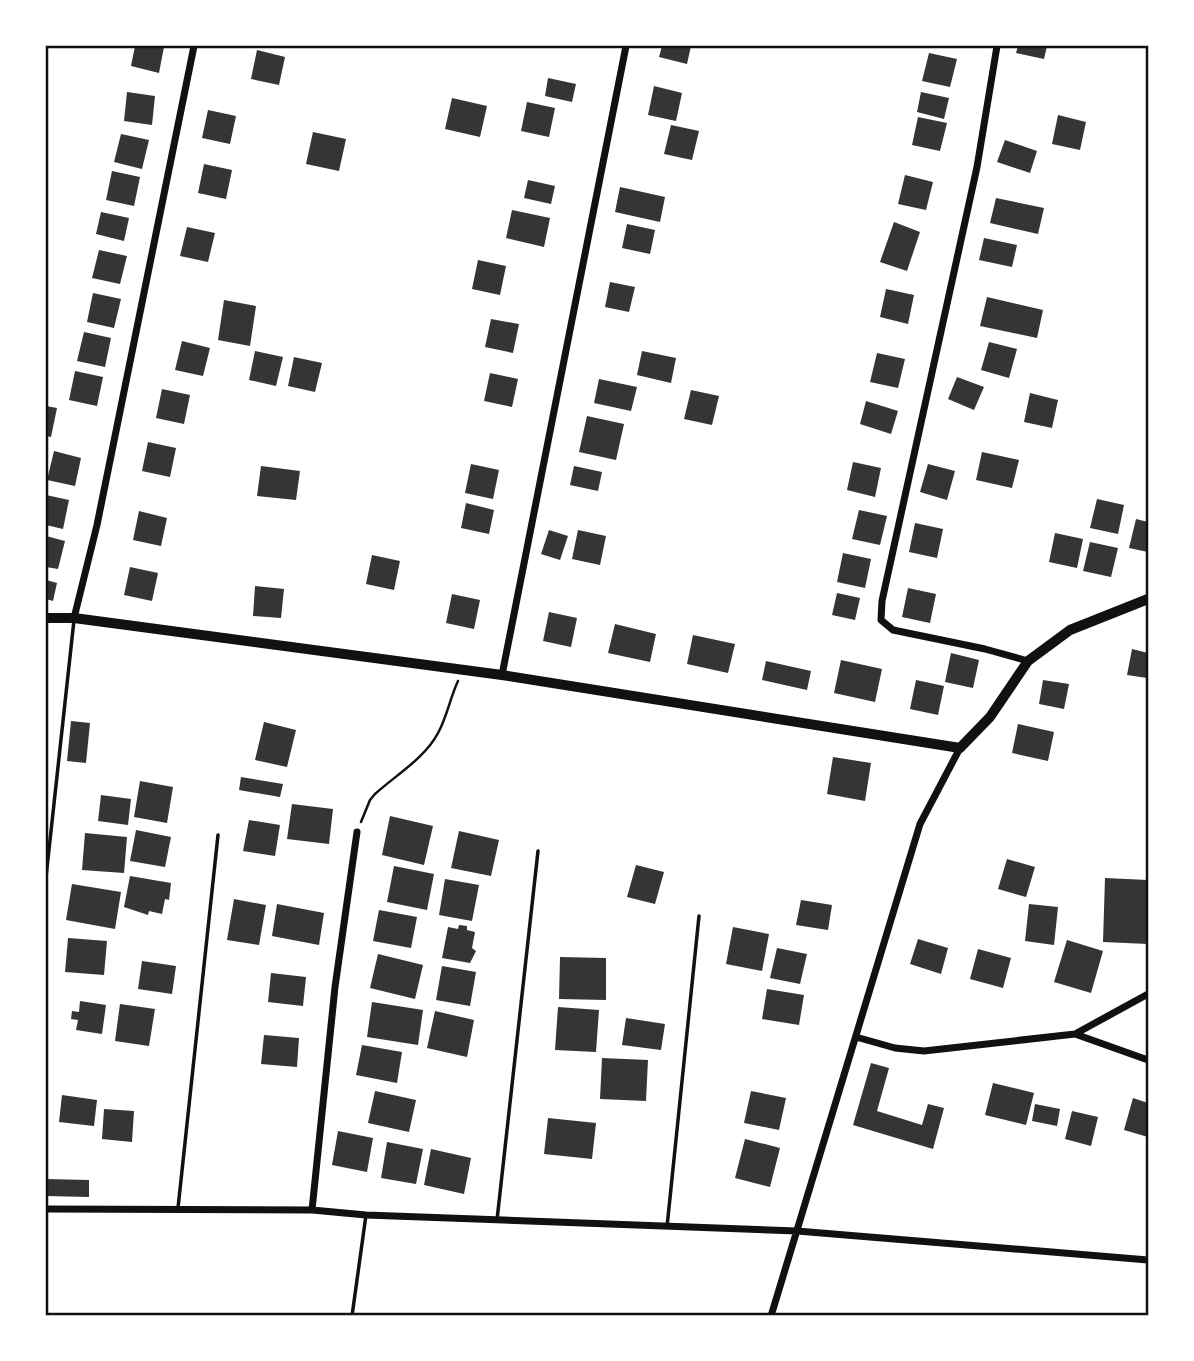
<svg xmlns="http://www.w3.org/2000/svg" width="1194" height="1361" font-family="Raleway,sans-serif">
  <style>
    .building { fill: #353535 }
    .lines { fill: none; stroke-linecap: round; stroke-linejoin: round }
    .path { stroke: #111; stroke-width: 2.5 }
    .service { stroke: #111; stroke-width: 3.5 }
    .minor { stroke: #111; stroke-width: 7 }
    .tertiary { stroke: #111; stroke-width: 10 }
    .neatline { fill: none; stroke: #111; stroke-width: 2.5 }
  </style>
  <rect width="100%" height="100%" fill="#fff"/>
  <path class="building" d="M135,46L164,47L159,73L131,66Z
    M662,46H691L687,64L659,57Z
    M1018,46H1047L1044,59L1016,53Z
    M257,50L285,57L279,85L251,79Z
    M929,53L957,59L950,87L922,81Z
    M548,78L576,84L572,102L545,96Z
    M654,86L682,93L676,121L648,115Z
    M127,92L155,96L152,125L124,121Z
    M921,92L949,98L944,119L917,112Z
    M452,98L487,106L480,137L445,129Z
    M527,102L555,108L549,137L521,131Z
    M208,110L236,116L230,144L202,138Z
    M1058,115L1086,122L1080,150L1052,144Z
    M918,117L947,123L940,151L912,145Z
    M671,125L699,131L692,160L664,154Z
    M313,132L346,139L339,171L306,164Z
    M121,134L149,140L142,169L114,162Z
    M1005,140L1037,151L1030,173L997,162Z
    M204,164L232,170L226,199L198,193Z
    M112,171L140,177L134,206L106,200Z
    M905,175L933,182L926,210L898,204Z
    M528,180L555,186L551,204L524,198Z
    M620,187L665,197L660,222L615,212Z
    M996,198L1044,208L1038,234L990,223Z
    M512,210L550,218L544,247L506,238Z
    M101,212L129,218L124,241L96,234Z
    M894,222L920,232L907,271L880,262Z
    M627,224L655,230L650,254L622,248Z
    M187,227L215,233L208,262L180,256Z
    M984,238L1017,245L1012,267L979,260Z
    M99,250L127,256L120,284L92,278Z
    M478,260L506,266L500,295L472,289Z
    M610,282L635,287L629,312L605,307Z
    M886,289L914,295L908,324L880,317Z
    M93,293L121,299L114,328L87,322Z
    M987,297L1043,310L1037,338L980,326Z
    M224,300L256,306L250,346L218,340Z
    M491,319L519,324L513,353L485,347Z
    M84,332L111,338L105,367L77,361Z
    M182,341L210,348L203,376L175,370Z
    M989,342L1017,349L1009,378L981,370Z
    M255,351L283,357L276,386L249,380Z
    M642,351L676,358L671,383L637,375Z
    M877,353L905,359L898,388L870,382Z
    M294,357L322,363L315,392L288,386Z
    M75,371L103,377L97,406L69,400Z
    M490,373L518,379L512,407L484,401Z
    M957,377L984,387L974,410L948,399Z
    M599,379L637,387L631,411L594,403Z
    M162,389L190,395L184,424L156,418Z
    M691,390L719,396L712,425L684,419Z
    M1030,393L1058,400L1052,428L1024,422Z
    M866,401L898,411L891,434L860,424Z
    M46,406L57,408L51,437L46,436Z
    M587,416L624,424L616,460L579,452Z
    M148,442L176,448L170,477L142,471Z
    M54,451L81,458L75,486L47,480Z
    M982,452L1019,460L1012,488L976,480Z
    M853,462L881,468L875,497L847,490Z
    M471,464L499,470L493,499L465,493Z
    M928,464L955,471L947,500L920,492Z
    M261,466L300,471L296,500L257,496Z
    M574,466L602,472L598,491L570,485Z
    M46,495L69,500L63,529L46,525Z
    M1097,499L1124,505L1118,534L1090,528Z
    M466,503L494,510L489,534L461,528Z
    M859,510L887,516L880,545L852,539Z
    M139,511L167,518L161,546L133,540Z
    M1136,519L1148,522V552L1129,548Z
    M915,523L943,529L937,558L909,552Z
    M549,530L568,536L560,560L541,554Z
    M578,530L606,536L600,565L572,559Z
    M1055,533L1083,539L1077,568L1049,562Z
    M46,536L65,541L58,569L46,567Z
    M1090,542L1118,548L1111,577L1083,571Z
    M843,553L871,559L865,588L837,582Z
    M372,555L400,561L394,590L366,584Z
    M130,567L158,573L152,601L124,595Z
    M46,580L57,583L53,601L46,599Z
    M255,586L284,589L281,618L253,616Z
    M908,588L936,594L930,623L902,617Z
    M837,593L860,598L855,620L832,615Z
    M452,594L480,600L474,629L446,623Z
    M549,612L577,618L571,647L543,641Z
    M615,624L656,634L650,662L608,653Z
    M693,635L735,644L728,673L687,664Z
    M1132,649L1148,653L1147,678L1127,675Z
    M951,653L979,660L973,688L945,682Z
    M841,660L882,669L875,702L834,693Z
    M766,661L811,671L807,690L762,680Z
    M916,680L944,686L938,715L910,709Z
    M1043,680L1069,684L1064,709L1039,704Z
    M71,721L90,723L86,763L67,761Z
    M264,722L296,730L287,767L255,760Z
    M1018,724L1054,732L1048,761L1012,753Z
    M833,757L871,763L865,801L827,794Z
    M241,777L283,784L280,797L239,790Z
    M140,781L173,787L167,823L134,817Z
    M101,795L131,799L128,825L98,821Z
    M292,804L333,809L329,844L287,839Z
    M390,816L433,826L424,865L382,855Z
    M249,820L280,825L275,856L243,851Z
    M136,830L171,837L165,867L130,861Z
    M459,831L499,840L491,876L451,868Z
    M85,833L127,837L124,873L82,870Z
    M1007,859L1035,867L1026,897L998,889Z
    M636,865L664,872L655,904L627,897Z
    M394,866L434,874L427,910L387,902Z
    M130,876L171,883L169,900L165,899L162,914L149,911L148,915L124,907Z
    M1105,878L1148,880V944L1103,942Z
    M445,879L479,885L472,921L439,915Z
    M72,884L121,892L115,929L66,920Z
    M234,899L266,905L259,945L227,940Z
    M801,900L832,905L828,930L796,925Z
    M277,904L324,913L319,945L272,936Z
    M1029,904L1058,907L1054,945L1025,941Z
    M379,910L417,917L411,948L373,941Z
    M459,925L467,926V930L475,932L472,948L476,951L470,963L442,958L448,927L458,929Z
    M733,927L769,934L762,971L726,964Z
    M68,938L107,941L104,975L65,972Z
    M918,939L948,948L941,974L910,964Z
    M1067,940L1103,951L1091,993L1054,982Z
    M777,948L807,954L800,984L770,978Z
    M978,949L1011,958L1003,988L970,979Z
    M378,954L423,965L415,999L370,988Z
    M560,957L606,958V1000L559,999Z
    M142,961L176,966L172,994L138,989Z
    M442,966L476,972L470,1006L436,1000Z
    M271,973L306,977L303,1006L268,1002Z
    M767,989L804,995L799,1025L762,1019Z
    M80,1001L106,1005L102,1034L76,1030L78,1020L71,1019L72,1011L79,1012Z
    M372,1002L423,1010L418,1045L367,1037Z
    M120,1004L155,1009L149,1046L115,1041Z
    M558,1007L599,1010L596,1052L555,1050Z
    M435,1011L474,1020L467,1057L427,1048Z
    M626,1018L665,1024L661,1050L622,1045Z
    M264,1035L299,1038L297,1067L261,1064Z
    M362,1045L402,1052L397,1083L356,1075Z
    M602,1058L648,1060L646,1101L600,1099Z
    M871,1063L889,1068L877,1111L922,1125L928,1104L944,1108L933,1149L853,1125Z
    M993,1083L1034,1093L1026,1125L985,1115Z
    M375,1091L416,1100L409,1132L368,1123Z
    M751,1091L786,1098L779,1130L744,1123Z
    M62,1095L97,1100L94,1126L59,1122Z
    M1133,1098L1148,1103V1137L1124,1130Z
    M1035,1104L1060,1109L1057,1126L1032,1121Z
    M104,1109L134,1111L132,1142L102,1139Z
    M1072,1111L1098,1117L1091,1146L1065,1139Z
    M548,1118L596,1123L592,1159L544,1154Z
    M338,1131L373,1138L367,1172L332,1165Z
    M745,1139L780,1148L770,1187L735,1178Z
    M387,1142L423,1149L416,1184L381,1178Z
    M431,1149L471,1158L464,1194L424,1185Z
    M46,1179L89,1180V1197L46,1196Z"/>
  <g class="lines">
    <path class="path" d="M361,822L370,800L375,794C396,775 425,758 438,733C447,717 450,698 458,681"/>
    <path class="service" d="M46,877L74,620
      M178,1208L218,835
      M497,1220L538,851
      M667,1227L699,916
      M352,1316L366,1215"/>
    <path class="minor" d="M997,46L977,167L882,601L881,620L893,630L985,649L1028,661
      M74,618L97,525L194,46
      M502,675L626,46
      M1075,1034L1148,994
      M856,1037L895,1048L924,1051L1075,1034L1148,1060
      M46,1209L312,1210L366,1215L797,1231L1148,1260
      M312,1210L335,987L357,832
      M771,1316L920,824L960,748"/>
    <path class="tertiary" d="M46,618H74L502,675L960,748L990,717L1028,661L1070,630L1148,599"/>
  </g>
  <rect width="1194" height="1361" fill="none" stroke="#ffffff" stroke-width="94"/>
  <rect x="47" y="47" width="1100" height="1267" class="neatline"/>
</svg>
